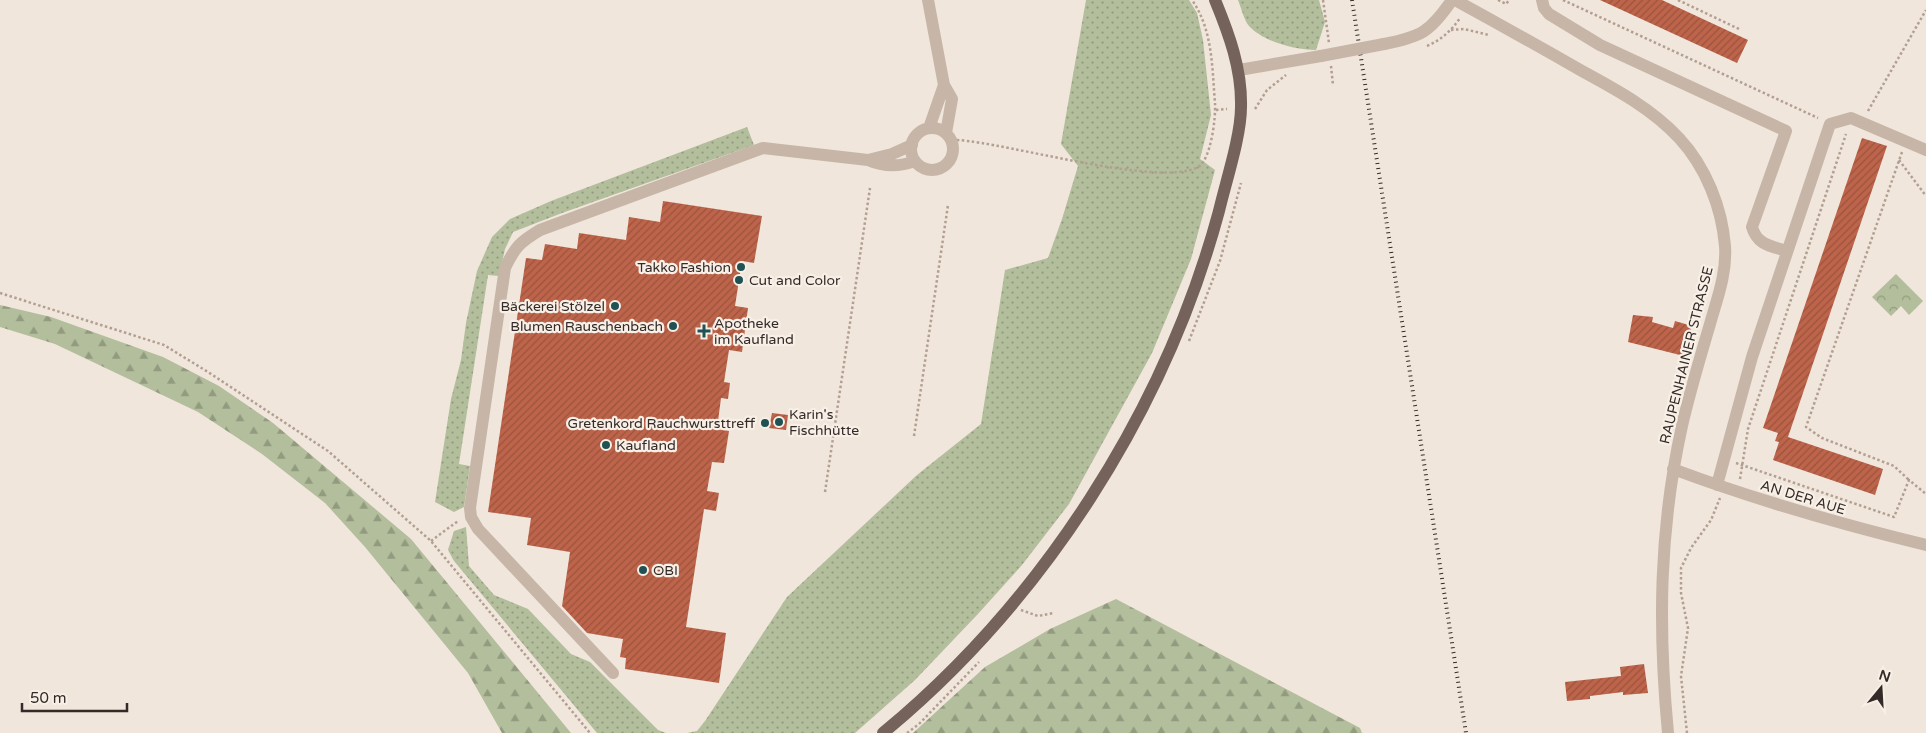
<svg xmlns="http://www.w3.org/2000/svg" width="1926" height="733" font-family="'Varela Round',sans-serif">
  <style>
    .grass { fill: url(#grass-dots) }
    .forest { fill: url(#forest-firs) }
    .park { fill: url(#park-crowns) }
    .building { fill: url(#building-hatch) }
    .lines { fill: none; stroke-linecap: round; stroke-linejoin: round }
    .path { stroke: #b39f92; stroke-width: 2.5; stroke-dasharray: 2.5 2.5; stroke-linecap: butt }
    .minor { stroke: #c7b5a8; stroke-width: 12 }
    .major { stroke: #75625a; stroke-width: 12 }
    .rail { stroke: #342b28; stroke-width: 4; stroke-dasharray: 1 4; stroke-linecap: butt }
    .minor-bridge { stroke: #c7b5a8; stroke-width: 12 }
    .poi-dot { fill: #205153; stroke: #f8f0e7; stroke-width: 2 }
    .labels { text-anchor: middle; stroke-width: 4.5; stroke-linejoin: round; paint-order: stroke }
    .poi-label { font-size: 14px; fill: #342b28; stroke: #f8f0e7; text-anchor: start }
    .street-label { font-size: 14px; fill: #342b28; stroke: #f8f0e7 }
  </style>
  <defs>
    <pattern id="grass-dots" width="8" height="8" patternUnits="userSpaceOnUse" patternTransform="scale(1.25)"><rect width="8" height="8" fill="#b3be9c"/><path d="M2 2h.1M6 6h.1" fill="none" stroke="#929b7f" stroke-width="1.8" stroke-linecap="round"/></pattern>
    <pattern id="forest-firs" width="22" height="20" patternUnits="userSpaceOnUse" patternTransform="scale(1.25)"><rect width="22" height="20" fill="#b3be9c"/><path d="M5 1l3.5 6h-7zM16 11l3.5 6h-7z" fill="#929b7f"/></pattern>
    <pattern id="park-crowns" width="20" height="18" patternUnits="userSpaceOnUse" patternTransform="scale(1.25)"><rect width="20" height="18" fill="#b3be9c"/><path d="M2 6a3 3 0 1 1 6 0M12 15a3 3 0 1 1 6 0" fill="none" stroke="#929b7f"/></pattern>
    <pattern id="building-hatch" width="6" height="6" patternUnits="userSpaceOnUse" patternTransform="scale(1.25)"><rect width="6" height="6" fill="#be644b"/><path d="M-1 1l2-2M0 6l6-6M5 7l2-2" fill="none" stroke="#9b533e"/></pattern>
  </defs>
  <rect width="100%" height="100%" fill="#f0e6db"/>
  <path class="grass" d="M1086,0H1189L1197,13L1203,40L1211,115L1200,159L1215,170L1191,259L1152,353L1069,504L1022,565L977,615L915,680L855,733H687L697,731L705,721L787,597L917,475L981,424L1005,270L1048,258L1062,219L1078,166L1061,144Z
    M1238,0H1319L1325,22L1316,50C1295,50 1264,42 1249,26C1244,20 1241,7 1238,0Z
    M747,127L754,145L562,213L513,232L505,249L499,276L488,275L459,464L470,466L464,507L454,512L435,502L451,399L461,360L466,323L477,271L492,237L510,219L551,201Z
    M466,527L469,566L494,595L528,609L571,654L590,662L658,730L666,733H597L454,561L448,550L454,531Z"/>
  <path class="forest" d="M0,305L51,317L163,357L219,386L273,423L411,539L571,733H502L468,673L365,547L325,503L262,454L198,412L55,344L0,327Z
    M1116,599L1360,728L1362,733H913L985,667L1050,629Z"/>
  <path class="park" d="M1896,274L1923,301L1909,315L1901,306L1891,316L1872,297Z"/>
  <path class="building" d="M1600,0H1662L1748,40L1737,63Z
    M1862,138L1887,146L1788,437L1883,469L1875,495L1773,460L1779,442L1775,441L1778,433L1763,428Z
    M663,201L762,216L754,263L742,261L735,306L748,308L742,352L729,350L724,382L730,383L728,399L721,398L717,429L729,431L724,463L712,462L707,491L719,493L716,511L704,509L686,627L726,633L719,683L625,669L626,658L620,657L623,639L587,633L562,606L570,552L527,545L531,518L488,512L526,258L542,260L545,244L577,249L579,233L626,240L629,217L660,222Z
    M1633,315L1653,317L1652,322L1673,328L1675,321L1692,326L1684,356L1628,342Z
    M772,413L788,415L786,430L769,428Z
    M1644,664L1648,693L1623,695V692L1590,696V699L1567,701L1565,682L1621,676L1620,667Z"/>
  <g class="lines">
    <path class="path" d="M1323,0L1329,43
      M1498,0L1506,4L1509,0
      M1563,0L1818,118
      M1678,0L1739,29
      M1451,30L1464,29L1489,35
      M1427,46C1441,40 1451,31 1460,18
      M1331,66L1333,85
      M1255,109L1267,90L1286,75
      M1216,110L1227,109
      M1868,111L1926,10
      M957,140C1009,143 1159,188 1198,167C1211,160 1216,117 1215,103C1212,68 1213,30 1192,0
      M1902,152L1806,427L1822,438L1894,466L1909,480
      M1899,160L1926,196
      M0,293L164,345L208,372L328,451L431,541L590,733
      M1189,341L1220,261L1241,183
      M914,436L948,205
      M1736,463L1894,517L1909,480L1926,494
      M1740,479L1748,429L1846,134
      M825,492L870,188
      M431,541L458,521
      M1021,610L1038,616L1054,613
      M907,733L919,724L979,662
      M1687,733L1681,676L1688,628L1681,593V568L1691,548L1711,520L1720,498"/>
    <path class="minor" d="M928,0L944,85L952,99L946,133
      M1455,0C1497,23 1540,47 1582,71C1617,90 1652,109 1679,138C1706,167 1722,208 1725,246C1727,273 1717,299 1710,324C1700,358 1690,391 1682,426C1659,530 1658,627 1668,733
      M1542,0L1544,8L1549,14L1600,45L1786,131L1752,227C1757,245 1771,246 1787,251
      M1384,44C1421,37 1430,32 1452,0
      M1239,70L1321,56
      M929,128L944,85
      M911 149a21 21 0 1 1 42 0a21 21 0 1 1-42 0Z
      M868,160L892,154L912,145
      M1673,469C1756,500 1840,524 1926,545
      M1717,485L1752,357L1830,124L1851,118L1926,150
      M613,673L478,529L471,517L470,508L505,268C515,247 520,242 540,230L763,148L868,160C884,167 899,167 915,161"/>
    <path class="major" d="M883,733C1043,601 1165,411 1219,211C1226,181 1241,136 1241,107C1242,69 1229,34 1215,0"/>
    <path class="rail" d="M1352,0L1466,733"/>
    <path class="minor-bridge" d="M1321,56L1384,44"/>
  </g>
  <g class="poi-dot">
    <circle cx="741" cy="267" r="5"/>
    <circle cx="739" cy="280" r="5"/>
    <circle cx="615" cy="306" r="5"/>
    <circle cx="673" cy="326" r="5"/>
    <path d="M701.5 323.5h5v5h5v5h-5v5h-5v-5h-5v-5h5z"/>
    <circle cx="779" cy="422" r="5"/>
    <circle cx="765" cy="423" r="5"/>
    <circle cx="606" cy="445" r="5"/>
    <circle cx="643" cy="570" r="5"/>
  </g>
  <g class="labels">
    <g class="poi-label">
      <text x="731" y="272" text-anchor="end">Takko Fashion</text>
      <text x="749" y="285">Cut and Color</text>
      <text x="605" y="311" text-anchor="end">Bäckerei Stölzel</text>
      <text x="714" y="328">Apotheke<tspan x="714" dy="16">im Kaufland</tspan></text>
      <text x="663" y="331" text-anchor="end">Blumen Rauschenbach</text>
      <text x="789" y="419">Karin's<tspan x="789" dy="16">Fischhütte</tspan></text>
      <text x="755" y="428" text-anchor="end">Gretenkord Rauchwursttreff</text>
      <text x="616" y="450">Kaufland</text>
      <text x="653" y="575">OBI</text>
    </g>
    <g class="street-label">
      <text transform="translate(1686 355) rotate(-76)" y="5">RAUPENHAINER STRASSE</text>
      <text transform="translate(1803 497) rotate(17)" y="5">AN DER AUE</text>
    </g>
  </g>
  <g transform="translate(1881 688) rotate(18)" stroke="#f8f0e7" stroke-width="4" paint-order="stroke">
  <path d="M0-4L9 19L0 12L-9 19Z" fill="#342b28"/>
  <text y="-8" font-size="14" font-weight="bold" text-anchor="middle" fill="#342b28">N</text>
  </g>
  <path d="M22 703v8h105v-8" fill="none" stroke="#342b28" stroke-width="2.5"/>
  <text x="30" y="703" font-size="15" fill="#342b28" stroke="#f8f0e7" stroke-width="4" paint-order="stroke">50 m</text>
</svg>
